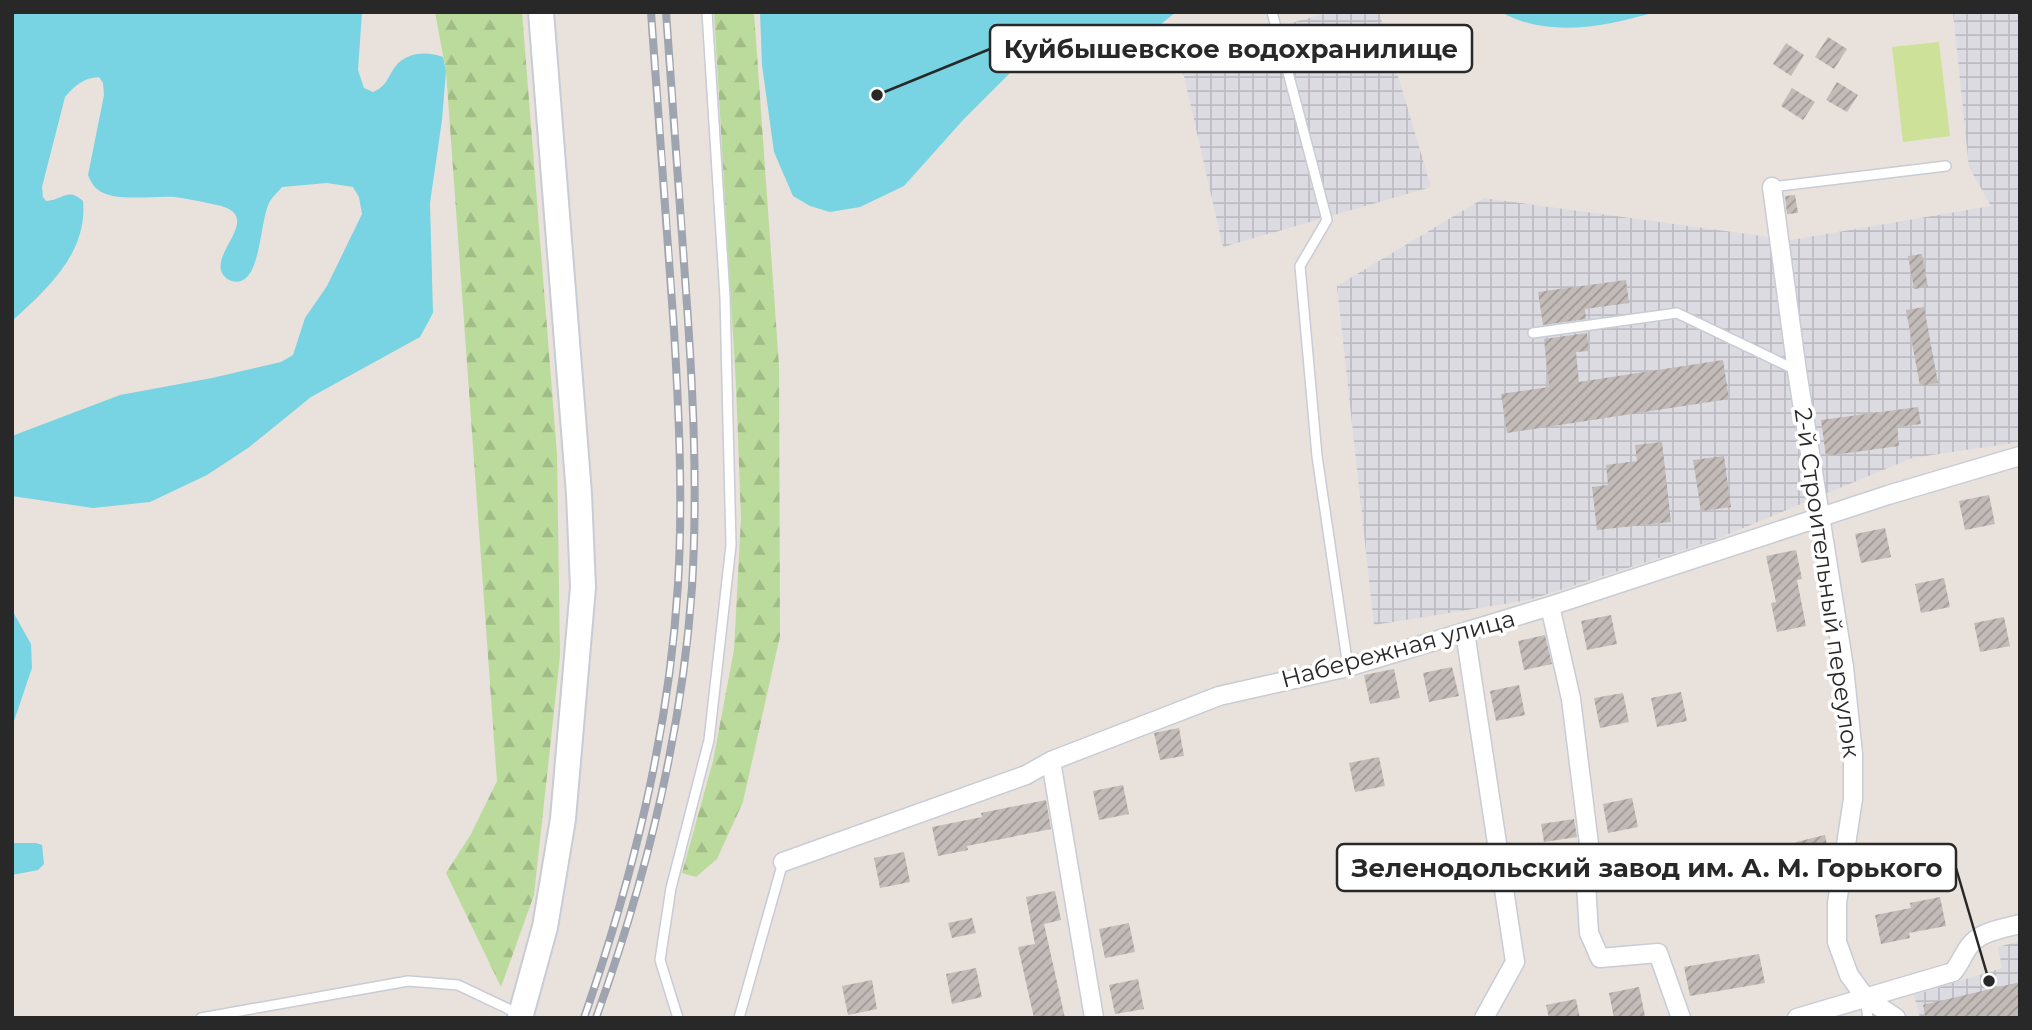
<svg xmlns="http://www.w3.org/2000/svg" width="2032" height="1030" font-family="Montserrat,sans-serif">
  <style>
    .industrial { fill: url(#industrial-grid) }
    .forest { fill: url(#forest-firs) }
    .pitch { fill: #cde199 }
    .water { fill: #78d4e2 }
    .building { fill: url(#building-hatch) }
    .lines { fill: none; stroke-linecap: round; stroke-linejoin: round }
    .service-casing { stroke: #c7ccd5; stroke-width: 12 }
    .minor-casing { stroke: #c7ccd5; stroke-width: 21 }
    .secondary-casing { stroke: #c7ccd5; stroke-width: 28 }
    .service { stroke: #fff; stroke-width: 9 }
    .minor { stroke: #fff; stroke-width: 18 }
    .secondary { stroke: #fff; stroke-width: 24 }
    .rail-casing { stroke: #9fa4b1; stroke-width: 8 }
    .rail { stroke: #fff; stroke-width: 5; stroke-dasharray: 16; stroke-linecap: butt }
    .labels { text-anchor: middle; stroke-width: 7; stroke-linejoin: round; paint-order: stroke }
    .street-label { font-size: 24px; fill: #282828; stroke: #fff }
    .leader { fill: none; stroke: #282828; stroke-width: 2.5 }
    .callout-dot { fill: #282828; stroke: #fff; stroke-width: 2.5 }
    .callout { fill: #fff; stroke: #282828; stroke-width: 2.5 }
    .callout-label { font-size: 26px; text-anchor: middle; font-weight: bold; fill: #282828 }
  </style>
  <defs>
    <pattern id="industrial-grid" width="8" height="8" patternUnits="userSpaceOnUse" patternTransform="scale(1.75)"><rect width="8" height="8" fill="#dcdbe2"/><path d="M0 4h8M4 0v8" fill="none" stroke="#bdbcc2"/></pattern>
    <pattern id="forest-firs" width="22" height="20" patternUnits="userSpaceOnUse" patternTransform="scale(1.75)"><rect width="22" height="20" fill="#bbdb9d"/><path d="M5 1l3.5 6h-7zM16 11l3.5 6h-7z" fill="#a1bc87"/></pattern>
    <pattern id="building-hatch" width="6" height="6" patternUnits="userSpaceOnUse" patternTransform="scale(1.75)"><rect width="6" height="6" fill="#c2bbb8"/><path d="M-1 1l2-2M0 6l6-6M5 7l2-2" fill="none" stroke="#9e9896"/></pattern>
  </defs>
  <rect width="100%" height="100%" fill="#e9e1db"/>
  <path class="industrial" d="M1331,12H1379L1431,187L1223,247L1179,54Z
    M1953,12H2020V442L1912,458L1714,540L1529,600L1374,625L1337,286L1484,198L1791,240L1991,206L1969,167Z
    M2020,941V1018H1920L1914,995L2002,968L1998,947Z"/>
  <path class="forest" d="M435,12H522L557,454L560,656L534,895L501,987L446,873L471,834L497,781L446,71Z
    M714,12H754L779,366L780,636L743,802L717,859L696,877L682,873L713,761L734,650L741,518L736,386Z"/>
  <path class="pitch" d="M1939,42L1950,136L1903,142L1892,47Z"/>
  <path class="water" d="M12,12H362L358,70L364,88L373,92C387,86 387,78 395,67C406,52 427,51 443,57L446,71L442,120L430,203L433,313L420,337L311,397L248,448L207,475L150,502L93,508L12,496V436L120,395L212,378L281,362L293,355L305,318L327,286L362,214L359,197L353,187L327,183L282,187C278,192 272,197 269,203C260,222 261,274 241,281C236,283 230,281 226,278C201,256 273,214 212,204C200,201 188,199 175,197C155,195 113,203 97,189C93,186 90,180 88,175L104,95L103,83L99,77C84,78 75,85 65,97L42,187L43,197L46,201C64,200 67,187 83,201C88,253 47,289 12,321Z
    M760,12H1176L1161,24L1129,34L1082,42L1042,55L1012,71L963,120L904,186L860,207L830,212L810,206L793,196L774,152L762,65Z
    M1501,12H1656C1606,26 1549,39 1501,12Z
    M12,610L31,644L32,668L12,727Z
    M12,843H36L42,845L44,864L38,870L12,875Z"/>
  <path class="building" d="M1828,37L1847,49L1834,69L1815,57Z
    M1786,43L1804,55L1791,76L1773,64Z
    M1837,82L1858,95L1847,112L1826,100Z
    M1792,88L1815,102L1803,120L1781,106Z
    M1795,195L1798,213L1787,214L1785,196Z
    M1922,254L1928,287L1914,289L1908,256Z
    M1626,280L1629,303L1585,309L1586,319L1543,325L1538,292Z
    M1924,307L1938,383L1920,386L1906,310Z
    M1587,333L1589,351L1576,352L1579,382L1723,360L1729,399L1507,433L1501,394L1549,387L1544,339Z
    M1918,407L1921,424L1897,427L1899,446L1826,456L1821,420Z
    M1662,442L1671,522L1597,530L1592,487L1608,485L1606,465L1637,461L1635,445Z
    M1724,456L1731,507L1701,511L1693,460Z
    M1989,495L1995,524L1965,530L1959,501Z
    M1885,528L1891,557L1861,563L1855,534Z
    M1796,550L1802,579L1797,580L1806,626L1777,632L1771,603L1776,602L1766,556Z
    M1944,578L1950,607L1921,613L1915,584Z
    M1611,615L1617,644L1587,650L1581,621Z
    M2004,617L2010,646L1980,652L1974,623Z
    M1545,635L1552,664L1524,670L1518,641Z
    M1452,667L1459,696L1429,702L1423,673Z
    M1394,669L1400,698L1370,704L1364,675Z
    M1519,685L1525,715L1496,721L1490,691Z
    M1681,692L1687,721L1657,727L1651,698Z
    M1623,693L1629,722L1600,728L1594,698Z
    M1179,728L1184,756L1160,760L1154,733Z
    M1379,757L1385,786L1355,792L1349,763Z
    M1123,785L1129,814L1099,820L1093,791Z
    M1632,798L1638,827L1608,833L1603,804Z
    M1046,800L1051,829L967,846L968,850L938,856L932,827L982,817L981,813Z
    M1574,819L1577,837L1544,842L1541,824Z
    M1825,835L1831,865L1802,871L1796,842Z
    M904,852L910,882L880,888L874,858Z
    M1055,891L1061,920L1044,924L1065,1018H1034L1018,947L1035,944L1026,897Z
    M1940,897L1946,926L1909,933L1910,938L1881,944L1875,915L1911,908L1910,903Z
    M972,918L976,933L952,938L948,923Z
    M1129,923L1135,952L1105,958L1099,929Z
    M1759,954L1765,983L1690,996L1684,967Z
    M976,968L982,997L952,1004L946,974Z
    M1138,979L1144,1009L1115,1014L1109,985Z
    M872,980L877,1009L848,1015L842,986Z
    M2020,982V1018H1926L1923,1005Z
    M1639,987L1645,1016L1614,1018L1609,993Z
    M1576,999L1580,1018H1549L1546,1005Z"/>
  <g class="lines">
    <defs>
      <path id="service" d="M1272,12L1327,220L1300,266L1317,456L1348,667
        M1772,187L1946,166
        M1533,333L1677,313L1796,370
        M1865,999L1868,1018
        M201,1018L408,981L458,985L519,1014
        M678,1018L660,960L671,888L709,740L731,545L725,297L707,12
        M739,1018L783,862"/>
      <path id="minor" d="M1772,187L1797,371L1844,667L1853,754V799L1837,903V942L1849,975L1865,997L1896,1018
        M1550,606L1571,699L1589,844L1586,884L1589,933L1600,958L1658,953L1681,1018
        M1465,632L1515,962L1484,1018
        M1051,761L1094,1018
        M783,862L1026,775L1051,761L1219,696L1348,667L1448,637L1550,606L1888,495L2020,456
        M1797,1018L1953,972C1961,963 1964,951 1972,943C1983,931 2005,928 2020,924"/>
      <path id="secondary" d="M520,1018L545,927L563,819L583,587L579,494L541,12"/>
    </defs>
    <use href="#service" class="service-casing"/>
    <use href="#minor" class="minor-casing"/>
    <use href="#secondary" class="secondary-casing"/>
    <use href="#service" class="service"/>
    <use href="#minor" class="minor"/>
    <use href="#secondary" class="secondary"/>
    <defs>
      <path id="rail" d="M584,1018C633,877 669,733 678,584C683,499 679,414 674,330C667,224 659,118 651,12
        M596,1018C646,879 682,735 692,587C698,488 693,389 686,291C680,198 673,105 666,12"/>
    </defs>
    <use href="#rail" class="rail-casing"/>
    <use href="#rail" class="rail"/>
  </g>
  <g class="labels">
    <g class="street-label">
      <text transform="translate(1827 583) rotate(82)" y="8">2-й Строительный переулок</text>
      <text transform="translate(1398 649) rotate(-15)" y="8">Набережная улица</text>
    </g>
  </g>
  <path class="leader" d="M877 95L990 49M1989 981L1956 868"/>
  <g class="callout-dot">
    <circle cx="877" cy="95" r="7"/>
    <circle cx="1989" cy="981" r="7"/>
  </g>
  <g class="callout">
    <rect x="990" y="25" width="482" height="47" rx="7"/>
    <rect x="1337" y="844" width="619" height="47" rx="7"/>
  </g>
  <g class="callout-label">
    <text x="1231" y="58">Куйбышевское водохранилище</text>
    <text x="1647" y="877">Зеленодольский завод им. А. М. Горького</text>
  </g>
  <rect width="2032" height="1030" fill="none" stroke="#282828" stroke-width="28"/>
</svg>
